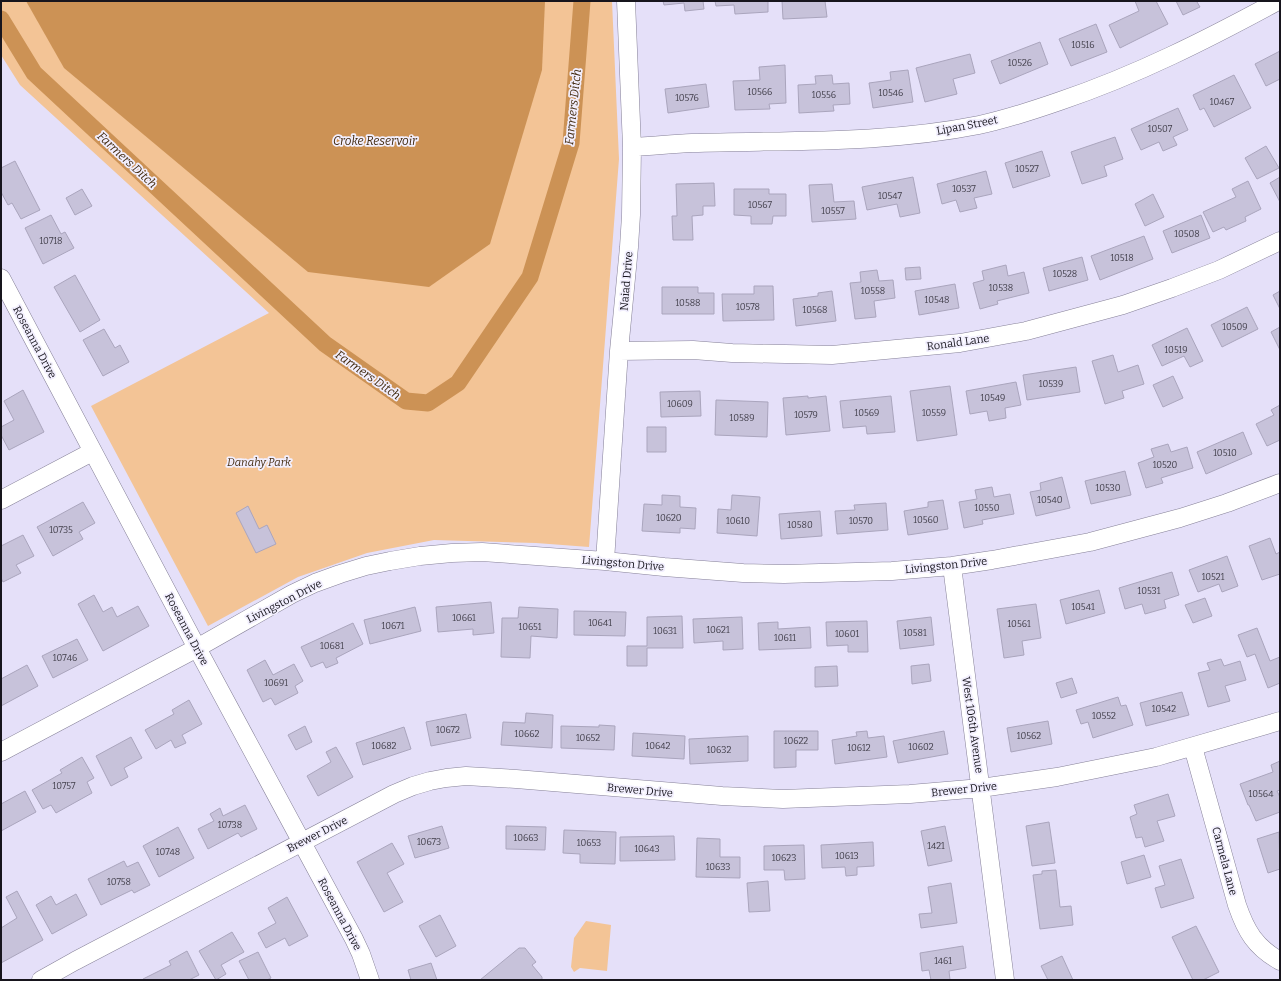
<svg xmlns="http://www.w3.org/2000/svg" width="1281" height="981" font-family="Bitter,serif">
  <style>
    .green { fill: #f3c496 }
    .water { fill: #cc9255 }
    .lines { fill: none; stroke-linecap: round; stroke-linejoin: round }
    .canal { stroke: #cc9255; stroke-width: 17 }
    .building { fill: #c7c2da; stroke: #aaa5bd }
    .minor-casing { stroke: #868198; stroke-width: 19 }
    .minor { stroke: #fff; stroke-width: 18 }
    .labels { text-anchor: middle; stroke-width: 3.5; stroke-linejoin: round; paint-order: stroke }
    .number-label { font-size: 9px; fill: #43404c }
    .street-label { font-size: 11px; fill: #17151d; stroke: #f2effe }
    .park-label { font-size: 11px; font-style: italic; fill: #442c11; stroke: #f2effe }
    .water-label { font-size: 12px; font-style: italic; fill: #41290e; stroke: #f2effe }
  </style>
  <rect width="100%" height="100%" fill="#e5e0f9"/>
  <path class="green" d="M1,1H612L619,159L589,547L536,543L434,540L367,553L298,577L208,626L91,406L269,313L20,85L1,55Z
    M586,921L611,925L607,971L580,968L574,972L571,967L574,938Z"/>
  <path class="water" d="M26,1H545L542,70L490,244L429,287L308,272L64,68Z"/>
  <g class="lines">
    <path class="canal" d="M1,19L34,73L325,344L406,401L428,403L458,383L530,277L571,143L582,1"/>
  </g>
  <path class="building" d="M663,1H703L704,9L685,11L684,3L664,5Z
    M715,1H768V12L735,14L734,5L716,6Z
    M782,1H825L827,17L783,19Z
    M1135,1H1156L1168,24L1120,48L1109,25L1139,11Z
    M1176,1H1200L1197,2L1200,7L1183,15Z
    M1096,24L1107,52L1071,66L1059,39Z
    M1040,42L1048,64L1000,84L991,61Z
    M1280,51V79L1266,86L1255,64Z
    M970,54L975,73L953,79L957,94L925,102L916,68Z
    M785,65L786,103L769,104L770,109L735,110L733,81L760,80L759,67Z
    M908,70L913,102L873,108L869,83L891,80L890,72Z
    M832,75L833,84L849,83L850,104L833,105L834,111L799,113L798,85L816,84L815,76Z
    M1234,75L1251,108L1214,127L1204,108L1200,110L1193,95Z
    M706,84L709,107L668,113L665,89Z
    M1178,108L1188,130L1173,137L1177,145L1163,151L1159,142L1141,150L1131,129Z
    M1115,137L1123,159L1104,166L1107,176L1082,184L1071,152Z
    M1266,146L1279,168L1257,179L1245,158Z
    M1042,151L1050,176L1013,188L1005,163Z
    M15,161L40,210L21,219L12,203L8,205L1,192V168Z
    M986,171L992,194L974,198L977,208L960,212L956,200L942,204L937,184Z
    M913,177L920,213L900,217L897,204L867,210L862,187Z
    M1280,177V202L1270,183Z
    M1248,181L1261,209L1245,217L1246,221L1226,230L1224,227L1213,232L1203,212L1236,197L1232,189Z
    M714,183L715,206H703V215L692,216L693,240H673L672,216H677L676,184Z
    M832,184L834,202L854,201L856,219L812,222L809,185Z
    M82,189L92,206L75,215L66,198Z
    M734,189H769V194H786V216H773L772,224H751V216L734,215Z
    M1153,194L1164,217L1145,226L1135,204Z
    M51,215L61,234L65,232L74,248L43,264L25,228Z
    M1201,215L1210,238L1172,253L1163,231Z
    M1144,236L1153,259L1100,280L1091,256Z
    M1082,257L1088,280L1049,291L1043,268Z
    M1006,265L1008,276L1024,272L1029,293L997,301L998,304L980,309L973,283L984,280L982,271Z
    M920,267L921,279L906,280L905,268Z
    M877,270L879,281L893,280L895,298L874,301L876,317L855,319L850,283L861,282L860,272Z
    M75,275L100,320L80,332L54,287Z
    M955,284L959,308L919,315L915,291Z
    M754,286H773L774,320L723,321L722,294H754Z
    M662,287H698V293H714V314H662Z
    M832,291L836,321L796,326L793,299L818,296V293Z
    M1280,291V309L1273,295Z
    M1247,307L1258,329L1222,347L1211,325Z
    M1280,327V350L1271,332Z
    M1187,328L1203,361L1190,367L1184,356L1162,366L1152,345Z
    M104,329L115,348L120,345L129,362L103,376L83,340Z
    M1113,355L1118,372L1138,365L1144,384L1122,391L1124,398L1105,404L1092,361Z
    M1076,367L1080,392L1027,400L1023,375Z
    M1173,376L1183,398L1163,407L1153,385Z
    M1016,382L1021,405L1005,408L1006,418L989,421L987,411L970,414L966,391Z
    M950,386L957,435L917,441L910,391Z
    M23,390L44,432L9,450L1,435V427L14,420L4,401Z
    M700,391L701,416L661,417L660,392Z
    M808,396V398L826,396L830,431L786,435L783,398Z
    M891,396L895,432L867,434L866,426L843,428L840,401Z
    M716,400L768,402L767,437L715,435Z
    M1280,405V440L1267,446L1256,424L1274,415L1271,410Z
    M647,427H666V452H647Z
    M1243,432L1252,454L1206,474L1197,452Z
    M1168,444L1171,452L1187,447L1193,468L1161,478L1163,483L1146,488L1138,463L1154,457L1151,449Z
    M1125,471L1131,495L1091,504L1085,481Z
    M1062,477L1070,508L1036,516L1030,492L1041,490L1040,483Z
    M992,487L994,497L1010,494L1014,514L982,520L983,524L964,528L959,502L977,499L975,490Z
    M662,495L680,496V507L696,508L695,529L680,528V533L642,531L644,504L662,505Z
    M732,495L760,497L757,536L717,533L718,509L731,510Z
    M943,500L948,529L908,535L904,511L928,507V502Z
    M83,502L95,523L79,532L83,539L53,556L37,527Z
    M886,503L888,530L837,534L835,511L855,510L854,505Z
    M248,506L259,529L267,525L276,544L256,553L236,513Z
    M820,511L822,536L781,539L779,514Z
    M23,535L34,556L16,565L21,573L3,582L1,578V546Z
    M1270,538L1276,554L1280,552V574L1262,580L1249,546Z
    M1227,556L1238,586L1222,592L1219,584L1198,592L1189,570Z
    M1172,572L1179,595L1164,600L1166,608L1145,614L1142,604L1125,609L1119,588Z
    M1099,590L1105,613L1066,624L1060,600Z
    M94,595L103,612L112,607L117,617L138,606L149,626L103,651L78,604Z
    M1205,598L1212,616L1193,623L1185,605Z
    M491,602L494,633L473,635V629L438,632L436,607Z
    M1036,604L1041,638L1022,641L1024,655L1004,658L997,609Z
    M415,607L421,631L370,644L364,620Z
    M519,607L558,609L557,638L531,636L530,658L501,657L502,618H518Z
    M574,611L626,612L625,636L574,635Z
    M682,616L683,648H647V666H627V646H647V617Z
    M742,617L743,649L723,650V641L694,643L693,619Z
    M931,617L934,645L900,649L897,621Z
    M867,621L868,652H848V645L827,646L826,622Z
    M778,622V629L810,627L811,648L759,650L758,623Z
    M353,623L363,644L336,658L338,663L326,668L323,662L311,667L301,647Z
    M1257,628L1270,661L1280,657V683L1268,688L1255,654L1247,657L1238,635Z
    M77,639L88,660L53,678L42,656Z
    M1221,659L1224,666L1240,661L1246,680L1225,686L1230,701L1208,707L1198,673L1210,670L1207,663Z
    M265,660L273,675L294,664L303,681L295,686L298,693L275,705L271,698L263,702L247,670Z
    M929,664L931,681L912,684L911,666Z
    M27,665L38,686L1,706V679Z
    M837,666L838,686L815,687V667Z
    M1072,678L1077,693L1061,698L1056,683Z
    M1182,692L1189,715L1146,726L1140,703Z
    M1118,697L1121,706L1126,705L1133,725L1093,738L1088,722L1081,724L1076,710Z
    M189,700L202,724L182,735L186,743L175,748L171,740L156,749L145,730L174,714L172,710Z
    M526,713L553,715L552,748L501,745L503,722L525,723Z
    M466,714L471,738L431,746L426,722Z
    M1048,721L1052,744L1011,752L1007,728Z
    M599,725L615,726L614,750L561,748V726L599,727Z
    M305,726L312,742L296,750L288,735Z
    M404,727L411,749L363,765L356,743Z
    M774,731H818V750H796V767L774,768Z
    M867,731L868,738L884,736L887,757L835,764L832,740L857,736L856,732Z
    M944,731L948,754L898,763L893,741Z
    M633,733L685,736L684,759L632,756Z
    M748,736V761L690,764L689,739Z
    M131,737L142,758L124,768L128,777L111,786L96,756Z
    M336,747L353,777L318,796L307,776L331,762L326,752Z
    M82,757L94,778L87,782L92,793L56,813L51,805L43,809L32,790L62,773L60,770Z
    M1280,761V790L1277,791L1280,797V812L1256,821L1249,805H1248L1240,784L1273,772L1271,765Z
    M25,791L36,812L1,831V804Z
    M1168,794L1175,816L1157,821L1164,841L1145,847L1142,837L1136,838L1130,817L1137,814L1134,805Z
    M245,805L257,829L241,837L238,833L208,849L198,829L214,821L210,814L220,808L223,816Z
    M1049,822L1055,863L1032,866L1026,826Z
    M442,826L449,848L415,858L408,836Z
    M506,826L546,827L545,850L506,849Z
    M945,826L952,861L928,866L921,831Z
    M178,827L194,858L159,877L143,846Z
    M564,830L616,832L615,864L580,863V854L563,853Z
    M1279,832L1280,869L1268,873L1257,839Z
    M674,836L675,860L620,861V837Z
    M697,838L720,839V857H740V878L696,877Z
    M873,842L874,866L857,867V875L846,876L845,867L822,868L821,845Z
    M392,843L404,864L387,873L403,902L384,912L357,862Z
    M804,845L805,879L785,880L784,870H764V846Z
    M1144,855L1151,877L1127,884L1121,862Z
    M1181,859L1194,898L1161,908L1155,888L1165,885L1159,866Z
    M124,861L127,867L138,862L150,885L134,893L132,890L101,905L88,879Z
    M1056,870L1060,907L1071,906L1073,925L1040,929L1033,875L1042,874V871Z
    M768,881L770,911L749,912L747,883Z
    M951,883L957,923L921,928L919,914L932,913L928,887Z
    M17,891L43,940L1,963V928L17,918L6,897Z
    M76,894L87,915L52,934L36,905L51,896L56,905Z
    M287,897L308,936L289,946L285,938L266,948L258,933L276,923L268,908Z
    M440,915L456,946L436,957L419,926Z
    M1196,926L1219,972L1203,980H1193L1172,937Z
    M232,932L244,952L221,965L226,974L216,980L199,951Z
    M963,946L966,968L949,971L950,980H931L929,970L922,971L920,953Z
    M519,948H525L536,962L532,965L542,977V980H480Z
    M187,951L199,975L189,980H143V979L171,965L169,961Z
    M258,952L271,978L267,980H249L239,961Z
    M1062,956L1073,980H1048L1041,966Z
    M431,963L437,980H411L408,970Z"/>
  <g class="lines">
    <defs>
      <path id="minor" d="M632,147C652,146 672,144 692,143C788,140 884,144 979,125C1007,119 1034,110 1060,101C1137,75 1208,39 1278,1
        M1,278L197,648L354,939L361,954L370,980
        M619,351L693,350L732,353L832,355L960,343L1026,331L1123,305L1172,288L1219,270L1280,241
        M1,500L92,452
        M605,561L619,351L629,247L631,215L632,147L626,1
        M952,566L1005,980
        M1193,747L1237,905C1246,931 1255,947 1280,961
        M1,752L197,648L292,594L315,583L340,574L366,566L390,561L420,556L452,553L482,552L605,561L664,567L743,573L784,574L892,571L952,566L992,560L1090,542L1180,518L1227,503L1280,483
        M41,980L75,961L394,794L413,786L430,781L446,778L466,776L516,779L722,796L783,799L910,794L981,788L1057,777L1156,757L1280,721"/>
    </defs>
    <use href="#minor" class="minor-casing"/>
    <use href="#minor" class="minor"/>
  </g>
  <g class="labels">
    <g class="number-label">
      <text x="1083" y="48">10516</text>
      <text x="1020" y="66">10526</text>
      <text x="760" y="95">10566</text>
      <text x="891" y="96">10546</text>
      <text x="824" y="98">10556</text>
      <text x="687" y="101">10576</text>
      <text x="1222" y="105">10467</text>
      <text x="1160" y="132">10507</text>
      <text x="1027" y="172">10527</text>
      <text x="964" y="192">10537</text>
      <text x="890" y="199">10547</text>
      <text x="760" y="208">10567</text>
      <text x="833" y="214">10557</text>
      <text x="1187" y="237">10508</text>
      <text x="51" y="244">10718</text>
      <text x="1122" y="261">10518</text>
      <text x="1065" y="277">10528</text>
      <text x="1001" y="291">10538</text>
      <text x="873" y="294">10558</text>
      <text x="937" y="303">10548</text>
      <text x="688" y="306">10588</text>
      <text x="748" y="310">10578</text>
      <text x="815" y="313">10568</text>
      <text x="1235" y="330">10509</text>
      <text x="1176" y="353">10519</text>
      <text x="1051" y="387">10539</text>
      <text x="993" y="401">10549</text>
      <text x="680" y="407">10609</text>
      <text x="867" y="416">10569</text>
      <text x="934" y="416">10559</text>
      <text x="806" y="418">10579</text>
      <text x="742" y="421">10589</text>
      <text x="1225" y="456">10510</text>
      <text x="1165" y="468">10520</text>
      <text x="1108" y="491">10530</text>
      <text x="1050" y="503">10540</text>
      <text x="987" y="511">10550</text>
      <text x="669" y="521">10620</text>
      <text x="926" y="523">10560</text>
      <text x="738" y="524">10610</text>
      <text x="861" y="524">10570</text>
      <text x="800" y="528">10580</text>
      <text x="61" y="533">10735</text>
      <text x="1213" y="580">10521</text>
      <text x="1149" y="594">10531</text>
      <text x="1083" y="610">10541</text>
      <text x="464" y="621">10661</text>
      <text x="600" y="626">10641</text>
      <text x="1019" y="627">10561</text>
      <text x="393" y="629">10671</text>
      <text x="530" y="630">10651</text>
      <text x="718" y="633">10621</text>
      <text x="665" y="634">10631</text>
      <text x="915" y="636">10581</text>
      <text x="847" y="637">10601</text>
      <text x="785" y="641">10611</text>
      <text x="332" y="649">10681</text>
      <text x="65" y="661">10746</text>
      <text x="276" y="686">10691</text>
      <text x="1164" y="712">10542</text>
      <text x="1104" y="719">10552</text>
      <text x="448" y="733">10672</text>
      <text x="527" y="737">10662</text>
      <text x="1029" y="739">10562</text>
      <text x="588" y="741">10652</text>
      <text x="796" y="744">10622</text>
      <text x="384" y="749">10682</text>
      <text x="658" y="749">10642</text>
      <text x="921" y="750">10602</text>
      <text x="859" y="751">10612</text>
      <text x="719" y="753">10632</text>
      <text x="64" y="789">10757</text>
      <text x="1261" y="797">10564</text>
      <text x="230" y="828">10738</text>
      <text x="526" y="841">10663</text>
      <text x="429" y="845">10673</text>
      <text x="589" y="846">10653</text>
      <text x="936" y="849">1421</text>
      <text x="647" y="852">10643</text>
      <text x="168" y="855">10748</text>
      <text x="847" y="859">10613</text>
      <text x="784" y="861">10623</text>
      <text x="718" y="870">10633</text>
      <text x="119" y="885">10758</text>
      <text x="943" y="964">1461</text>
    </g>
    <g class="street-label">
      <text transform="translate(967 125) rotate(-11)" y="4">Lipan Street</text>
      <text transform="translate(626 281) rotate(-85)" y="4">Naiad Drive</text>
      <text transform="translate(35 342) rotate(62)" y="4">Roseanna Drive</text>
      <text transform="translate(958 342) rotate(-8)" y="4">Ronald Lane</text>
      <text transform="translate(623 563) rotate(5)" y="4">Livingston Drive</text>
      <text transform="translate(946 565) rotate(-6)" y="4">Livingston Drive</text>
      <text transform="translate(284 601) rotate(-27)" y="4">Livingston Drive</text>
      <text transform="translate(187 629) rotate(62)" y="4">Roseanna Drive</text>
      <text transform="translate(973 725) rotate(82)" y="4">West 106th Avenue</text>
      <text transform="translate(964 789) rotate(-6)" y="4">Brewer Drive</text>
      <text transform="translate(640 790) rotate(5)" y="4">Brewer Drive</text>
      <text transform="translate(317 834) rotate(-27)" y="4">Brewer Drive</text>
      <text transform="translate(1225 861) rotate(75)" y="4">Carmela Lane</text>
      <text transform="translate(340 914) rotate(62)" y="4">Roseanna Drive</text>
    </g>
    <g class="park-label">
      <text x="259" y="466">Danahy Park</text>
    </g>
    <g class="water-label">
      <text transform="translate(573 107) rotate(-84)" y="4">Farmers Ditch</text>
      <text x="375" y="145">Croke Reservoir</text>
      <text transform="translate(127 160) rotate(43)" y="4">Farmers Ditch</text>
      <text transform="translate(368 375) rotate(35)" y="4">Farmers Ditch</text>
    </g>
  </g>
  <rect width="1281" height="981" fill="none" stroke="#17151d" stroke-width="4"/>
</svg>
